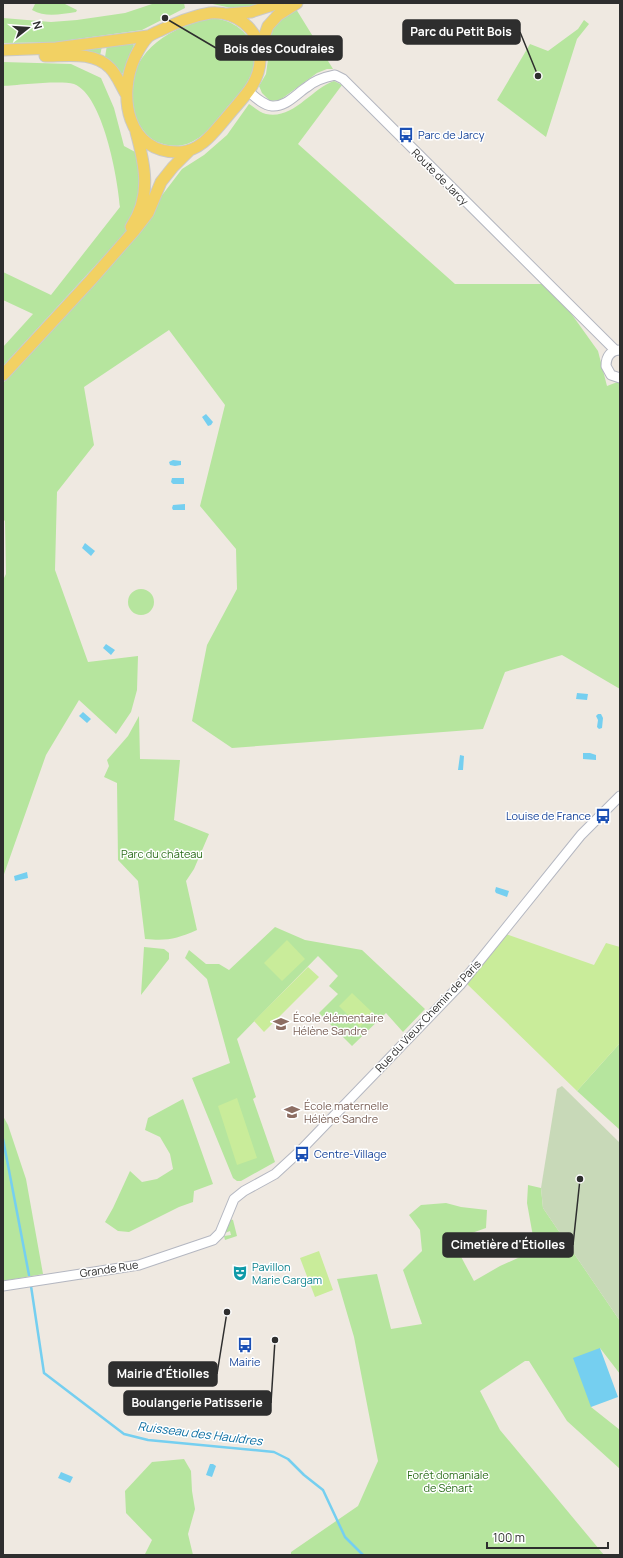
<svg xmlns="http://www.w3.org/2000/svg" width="623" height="1558" font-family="Manrope,sans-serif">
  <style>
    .green { fill: #b6e59e }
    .cemetery { fill: #c8d9b8 }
    .pitch { fill: #c9ec9a }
    .water { fill: #75cff0 }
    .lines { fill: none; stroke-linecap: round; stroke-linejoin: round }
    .stream { stroke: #75cff0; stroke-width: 2.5 }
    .minor-casing { stroke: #b4b7c1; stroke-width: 11 }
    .major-casing { stroke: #c9c9c9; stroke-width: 13 }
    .minor { stroke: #fff; stroke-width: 9 }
    .major { stroke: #f2d163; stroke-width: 11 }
    .labels { text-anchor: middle; stroke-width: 3; stroke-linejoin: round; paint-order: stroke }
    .transit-label { font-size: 11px; fill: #164399; stroke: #fff; text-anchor: start }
    .street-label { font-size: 11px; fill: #2e2e2e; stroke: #fff }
    .park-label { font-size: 11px; fill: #2c6e1b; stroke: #fff }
    .education-label { font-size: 11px; fill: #785e54; stroke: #fff; text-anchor: start }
    .culture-label { font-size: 11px; fill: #0d838f; stroke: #fff; text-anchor: start }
    .water-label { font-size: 12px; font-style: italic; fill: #0d6fa3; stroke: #fff }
    .leader { fill: none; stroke: #2e2e2e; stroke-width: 1.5 }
    .callout-dot { fill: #2e2e2e; stroke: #fff; stroke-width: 1.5 }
    .callout { fill: #2e2e2e; stroke: #2e2e2e; stroke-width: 1.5 }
    .callout-label { font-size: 12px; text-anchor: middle; font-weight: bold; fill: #fff }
  </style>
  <rect width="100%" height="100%" fill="#efe9e1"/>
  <path class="green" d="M34,3H63L77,10L76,12C61,14 46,18 32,10L35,4Z
    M155,3H184L185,8L142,30L70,40L68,42L3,43V18L51,22L77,20L125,13Z
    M208,3H276L236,9Z
    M296,9L333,69H327L317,73L280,100L270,101L262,93L259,86L266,74L268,59L267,37L279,19Z
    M213,18C247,22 265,51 248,81C242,92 232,101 225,110C214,123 204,138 187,144C177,147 167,146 157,142C146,137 137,123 134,112C120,57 166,27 213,18Z
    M584,20L589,24L577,39L546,137L497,100L530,44L548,51L578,29Z
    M132,43L134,45L122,75H121L105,57L107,45Z
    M102,46L100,56L81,52L82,49Z
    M3,62L71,64L101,78L114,108L124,146L137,153L144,189L128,230L3,366V347L33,314L3,300V272L51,295L120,207C118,179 103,95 74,84C60,80 19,85 3,86Z
    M334,81L342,85L298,144L455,284H550L598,351L607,386L620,381V689L562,655L505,672L483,729L232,748L192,721L207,645L237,589L236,549L200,506L225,405L169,330L84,387L94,445L57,492L55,570L88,662L138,656L137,690L131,712L116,734L79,700L46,755L3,877V580L6,574L5,521L3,519V383L96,282L182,169L204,155L227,135L249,104C254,107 260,113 266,114C293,120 311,89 334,81Z
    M128 602a13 13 0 1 1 26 0a13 13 0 1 1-26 0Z
    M139,716L140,759L180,760L174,820L209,834L194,869L186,881L197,930C176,939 168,941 145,939L138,881L118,860L117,783L104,777L109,766L107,760L128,736Z
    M275,927L305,940L362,950L425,1009L403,1032L386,1013L352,1046L319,1013L338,994L329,986L338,976L318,956L237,1039L256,1097L253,1099L275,1162L241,1181H237L233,1178L192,1078L230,1063L207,979L185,958L189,950L206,964H219L229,970Z
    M144,947L164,949L169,953V959L141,995Z
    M620,1043V1130L577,1091Z
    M183,1099L213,1184L194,1191L193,1202L179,1207L129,1232L118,1231L105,1222L113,1208L130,1171L142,1182L157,1179L173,1169L170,1154L160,1137L145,1130L148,1118Z
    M3,1116L8,1125L26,1179L43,1274L3,1281Z
    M528,1185L541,1188L543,1208L620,1321V1374L600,1348L591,1407L620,1430V1469L567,1421L529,1361H525L480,1391L500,1430L604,1555H291V1552L358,1506L378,1461L354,1337L337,1279L377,1274L391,1329L422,1324L403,1270L422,1251L420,1230L409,1215L421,1205L446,1203L461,1207L487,1210L486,1228L455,1239L458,1251L474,1281L500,1266L529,1253L534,1242L527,1203Z
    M230,1219L233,1220L237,1236L225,1240L224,1236L231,1235L230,1231L225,1233Z
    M184,1459L191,1471L192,1491L195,1509L188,1534L193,1555H143L145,1554L152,1540L126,1513L125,1491L152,1462Z"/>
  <path class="cemetery" d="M562,1086L620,1143V1321L543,1208L541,1188L557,1089Z"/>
  <path class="pitch" d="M506,934L594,965L606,943L620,947V1043L577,1091L467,984Z
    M287,940L305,959L282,981L264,963Z
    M308,967L319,977L264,1032L254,1021Z
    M352,993L373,1013L360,1027L339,1006Z
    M237,1098L257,1158L237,1165L218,1106Z
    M319,1251L333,1290L315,1297L300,1258Z"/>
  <path class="water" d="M206,414L213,422L211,425L208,426L202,417Z
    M173,460L181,461V465L175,466L170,465L169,462Z
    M172,478H184V484H173L171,482Z
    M185,504V510H173L172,508L173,505Z
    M85,543L95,551L91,556L82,548Z
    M106,644L115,650L111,655L103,648Z
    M577,693L588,694L587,700L576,699Z
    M83,712L91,719L87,723L79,716Z
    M598,714H601L603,718L602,728L599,729L597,727L598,720L596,716Z
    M583,753H590L596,755V760L583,759Z
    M460,755L464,756L463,770H458Z
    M27,872L28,878L15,881L14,876Z
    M496,887L509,891L507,897L496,893L495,891Z
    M600,1348L618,1397L591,1407L573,1358Z
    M210,1464H213L216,1466L212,1477L206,1475Z
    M61,1472L73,1477L70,1483L58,1478Z"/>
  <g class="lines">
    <path class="stream" d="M3,1139L29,1275
      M31,1286L44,1373L124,1434L148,1440L274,1452L288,1459L304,1475L323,1490L345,1537L363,1555"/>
    <defs>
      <path id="minor" d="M248,91C255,97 263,105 272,106C286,107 296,94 307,87C315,80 325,77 335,75L343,79L615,350
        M620,350C611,350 606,356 606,366L611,375L620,378
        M3,1286L139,1265L213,1240L220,1233L234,1199L244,1191L275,1174L300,1151L460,985L581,835L620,796"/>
      <path id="major" d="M210,13C223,12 234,15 244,23C264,39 264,66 252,86C245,97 235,107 227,117C214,132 201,151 180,152C127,154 117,96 135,57C138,51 143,42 148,37C151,34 155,33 159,31C176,23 191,16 210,13Z
        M227,14L251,12L279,3
        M260,48L268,26L278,15L297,3
        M3,50L56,48L148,36
        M45,56C66,56 94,51 110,68C117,75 121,86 126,94
        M131,227C152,196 145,165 136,132
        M3,375L91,280L134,231L148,213L161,182L173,167L190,150"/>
    </defs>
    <use href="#minor" class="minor-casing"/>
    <use href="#major" class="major-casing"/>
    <use href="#minor" class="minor"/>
    <use href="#major" class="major"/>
  </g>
  <defs>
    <symbol id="bus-bare" viewBox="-9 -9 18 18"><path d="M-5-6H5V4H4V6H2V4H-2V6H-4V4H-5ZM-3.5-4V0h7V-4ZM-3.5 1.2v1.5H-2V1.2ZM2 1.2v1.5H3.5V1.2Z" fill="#1a4fb4" stroke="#fff" stroke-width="2.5" paint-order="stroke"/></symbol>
    <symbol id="school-bare" viewBox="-9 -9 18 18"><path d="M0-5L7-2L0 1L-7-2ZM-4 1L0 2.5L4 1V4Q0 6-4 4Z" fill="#8d6e63" stroke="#fff" stroke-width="2.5" paint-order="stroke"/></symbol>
    <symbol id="theatre-bare" viewBox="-9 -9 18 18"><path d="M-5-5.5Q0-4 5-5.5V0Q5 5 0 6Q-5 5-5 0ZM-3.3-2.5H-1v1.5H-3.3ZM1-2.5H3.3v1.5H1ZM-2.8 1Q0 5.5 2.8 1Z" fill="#0f9aa8" stroke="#fff" stroke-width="2.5" paint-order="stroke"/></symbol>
  </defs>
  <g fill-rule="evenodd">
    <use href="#bus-bare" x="395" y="124" width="22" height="22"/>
    <use href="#bus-bare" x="592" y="805" width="22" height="22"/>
    <use href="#school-bare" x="270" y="1013" width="22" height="22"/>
    <use href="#school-bare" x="281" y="1101" width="22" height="22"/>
    <use href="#bus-bare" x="291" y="1143" width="22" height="22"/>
    <use href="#theatre-bare" x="229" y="1262" width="22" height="22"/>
    <use href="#bus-bare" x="234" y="1334" width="22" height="22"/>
  </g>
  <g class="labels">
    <g class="transit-label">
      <text x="418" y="139">Parc de Jarcy</text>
      <text x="591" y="820" text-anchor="end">Louise de France</text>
      <text x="314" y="1158">Centre-Village</text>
      <text x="245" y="1366" text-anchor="middle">Mairie</text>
    </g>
    <g class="street-label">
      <text transform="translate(440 177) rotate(45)" y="4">Route de Jarcy</text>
      <text transform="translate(428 1016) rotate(-47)" y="4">Rue du Vieux Chemin de Paris</text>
      <text transform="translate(109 1269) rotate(-9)" y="4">Grande Rue</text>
    </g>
    <g class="park-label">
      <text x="162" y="858">Parc du château</text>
      <text x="448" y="1479">Forêt domaniale<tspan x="448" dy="13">de Sénart</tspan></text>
    </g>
    <g class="education-label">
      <text x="293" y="1022">École élémentaire<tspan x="293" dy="13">Hélène Sandre</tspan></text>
      <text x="304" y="1110">École maternelle<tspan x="304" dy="13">Hélène Sandre</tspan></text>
    </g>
    <g class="culture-label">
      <text x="252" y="1271">Pavillon<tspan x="252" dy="13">Marie Gargam</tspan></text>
    </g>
    <g class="water-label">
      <text transform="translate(200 1434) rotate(7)" y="4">Ruisseau des Hauldres</text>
    </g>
  </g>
  <path class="leader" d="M538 76L520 32M165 18L216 48M580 1179L573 1245M227 1312L217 1374M275 1340L271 1403"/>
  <g class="callout-dot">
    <circle cx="538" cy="76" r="4"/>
    <circle cx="165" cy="18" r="4"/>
    <circle cx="580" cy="1179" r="4"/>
    <circle cx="227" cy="1312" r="4"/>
    <circle cx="275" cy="1340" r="4"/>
  </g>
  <g class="callout">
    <rect x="403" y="20" width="117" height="24" rx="4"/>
    <rect x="216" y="36" width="126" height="24" rx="4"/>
    <rect x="443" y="1233" width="130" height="24" rx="4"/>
    <rect x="109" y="1362" width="108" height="24" rx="4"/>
    <rect x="124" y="1391" width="147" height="24" rx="4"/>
  </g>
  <g class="callout-label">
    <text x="461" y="36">Parc du Petit Bois</text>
    <text x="279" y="53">Bois des Coudraies</text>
    <text x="508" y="1249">Cimetière d'Étiolles</text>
    <text x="163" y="1378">Mairie d'Étiolles</text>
    <text x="197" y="1407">Boulangerie Patisserie</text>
  </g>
  <rect width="623" height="1558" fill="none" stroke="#2e2e2e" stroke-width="8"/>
  <g transform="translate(28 28) rotate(73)" stroke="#ffffff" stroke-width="3" paint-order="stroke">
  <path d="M0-3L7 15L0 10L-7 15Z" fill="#2e2e2e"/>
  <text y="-6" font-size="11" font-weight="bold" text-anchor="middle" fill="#2e2e2e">N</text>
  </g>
  <path d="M487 1542v6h121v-6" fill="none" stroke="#2e2e2e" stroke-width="2"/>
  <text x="493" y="1542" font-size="12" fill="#2e2e2e" stroke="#ffffff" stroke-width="3" paint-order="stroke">100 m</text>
</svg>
